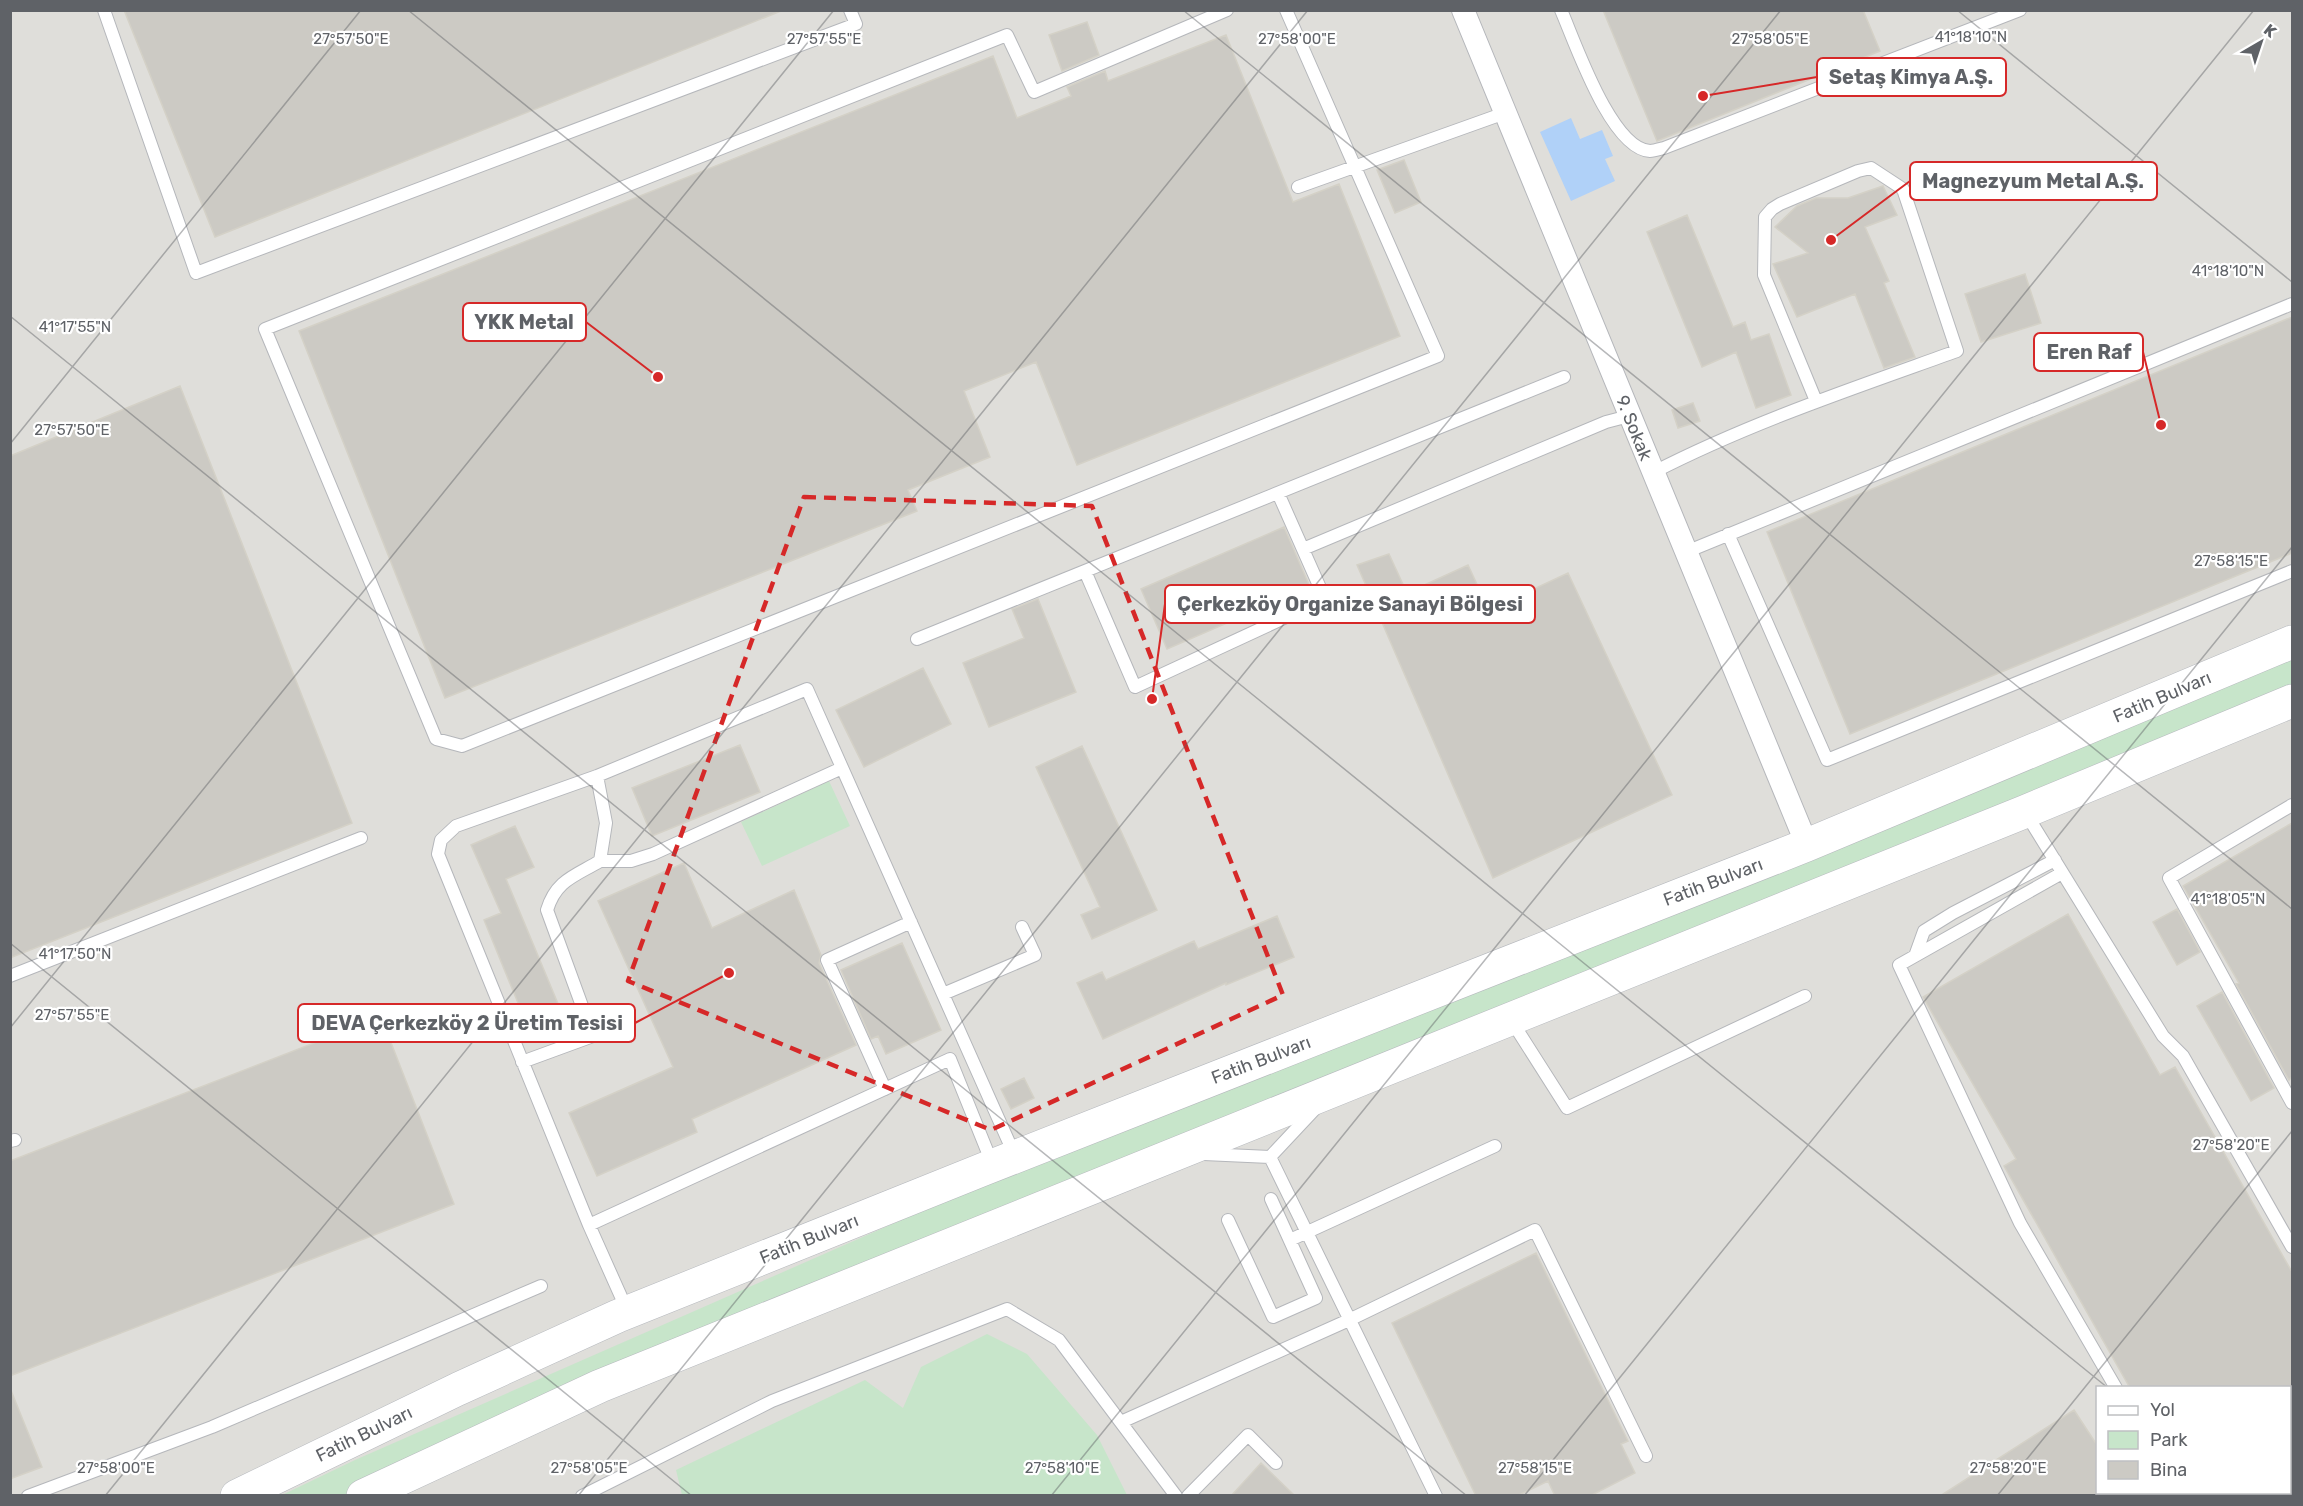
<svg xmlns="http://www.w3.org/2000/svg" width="2303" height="1506" font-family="Rubik,sans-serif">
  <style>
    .industrial { fill: #dfdeda; fill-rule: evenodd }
    .green { fill: #c7e5ca }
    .water { fill: #b0d1f8 }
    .building { fill: #cccac4; stroke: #d4d1c7; stroke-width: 1.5 }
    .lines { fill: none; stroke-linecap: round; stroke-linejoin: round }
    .lane-casing { stroke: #b5b7bb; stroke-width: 14 }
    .street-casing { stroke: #b5b7bb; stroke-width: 24 }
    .secondary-casing { stroke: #b6b9be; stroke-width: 34 }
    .lane { stroke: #fff; stroke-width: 12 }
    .street { stroke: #fff; stroke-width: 22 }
    .secondary { stroke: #fff; stroke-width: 33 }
    .marked { fill: none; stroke: #d62828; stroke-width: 4.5; stroke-dasharray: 12 8; stroke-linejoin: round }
    .ticks { fill: none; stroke: #5f6267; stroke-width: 1.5; stroke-opacity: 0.45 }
    .labels { text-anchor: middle; stroke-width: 4.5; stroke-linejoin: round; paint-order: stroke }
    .street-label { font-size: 18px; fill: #5f6267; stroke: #fff }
    .ticks-label { font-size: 15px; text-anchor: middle; fill: #5f6267; stroke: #fff; stroke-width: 4.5; stroke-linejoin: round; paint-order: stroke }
    .leader { fill: none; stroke: #d62828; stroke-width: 2 }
    .callout-dot { fill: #d62828; stroke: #fff; stroke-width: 2 }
    .callout { fill: #fff; stroke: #d62828; stroke-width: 2 }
    .callout-label { font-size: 20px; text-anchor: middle; font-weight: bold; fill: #5f6267 }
  </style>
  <rect width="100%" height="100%" fill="#f0efe8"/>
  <path class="industrial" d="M10,11H2292V1495H11ZM2098,1388H2290V1492H2098Z"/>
  <path class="green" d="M2292,659V691L660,1351L346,1495L280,1496L355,1460L1029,1164Z
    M829,781L850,826L762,866L741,822Z
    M987,1334L1027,1354L1097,1435L1127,1495H682L676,1470L865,1380L903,1408L921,1367Z"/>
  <path class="water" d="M1571,118L1580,139L1602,130L1613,156L1605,159L1615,181L1571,201L1540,132Z"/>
  <path class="building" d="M124,10H781V11L215,237Z
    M1603,10H1863L1880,51L1657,141Z
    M1087,22L1099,55L1062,71L1049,35Z
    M1226,35L1293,202L1339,184L1400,336L1077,465L1036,362L964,391L990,457L908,490L917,511L445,698L299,331L993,56L1017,118L1071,96L1067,87L1105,71L1108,81Z
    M1404,160L1421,202L1395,213L1377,170Z
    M1883,186L1897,215L1865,227L1889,281L1884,283L1915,357L1884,368L1855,294L1797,317L1773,264L1808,253L1775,227L1797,206L1816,198H1848Z
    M1687,215L1733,327L1745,322L1751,340L1769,334L1791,395L1756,408L1736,352L1702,367L1647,232Z
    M2025,274L2041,323L1981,342L1965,294Z
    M2292,317V553L1850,734L1767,532Z
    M180,386L352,823L10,958V456Z
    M1693,403L1700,421L1678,428L1672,410Z
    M1284,527L1310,587L1167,649L1141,589Z
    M1389,554L1407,593L1468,565L1489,610L1568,573L1672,795L1493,878L1357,565Z
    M1038,599L1076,692L989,727L963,663L1024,638L1012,609Z
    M923,668L951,724L864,767L836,710Z
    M740,745L760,792L652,836L632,788Z
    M1082,746L1157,910L1092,939L1081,915L1100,907L1036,767Z
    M2292,823V1077L2289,1080L2236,984L2239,983L2183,886Z
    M515,826L534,867L506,879L559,1006L525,1020L484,920L501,913L471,845Z
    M684,863L712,928L794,890L821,955L819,963L856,1045L692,1119L697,1132L597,1176L569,1113L673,1067L598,901Z
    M2177,909L2200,952L2177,965L2153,922Z
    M2068,914L2160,1075L2175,1067L2292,1272V1388H2130L2004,1166L2016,1159L1923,997Z
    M1277,916L1294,957L1226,985V983L1103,1039L1077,983L1102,972L1106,980L1194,941L1198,949Z
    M902,943L941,1030L886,1054L878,1036L871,1039L841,970Z
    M2222,992L2274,1088L2251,1101L2197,1006Z
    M381,1017L454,1204L10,1376V1161Z
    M1024,1078L1034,1098L1011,1109L1001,1089Z
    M1536,1253L1628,1441L1621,1444L1635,1473L1590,1496H1555L1548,1481L1517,1496H1476L1392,1323Z
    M10,1388L42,1467L10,1479Z
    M2074,1410L2097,1445V1496H1940Z
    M1261,1463L1295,1496H1231Z"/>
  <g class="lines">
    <defs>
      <path id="lane" d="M104,10L196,273L856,24L850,10
        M1227,10L1034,92L1007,35L265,329L436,739L462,746L1438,356L1286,10
        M1561,10C1575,42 1611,149 1650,151C1654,151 1660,149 1664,148L2020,10
        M1298,187L1505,113
        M1652,473C1749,423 1854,388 1957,351L1903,189L1871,168L1858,171L1780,204L1772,209L1765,217L1764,275L1816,401
        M1728,534L1827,760L2292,571
        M1303,549L1606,422L1629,416
        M1686,552L2292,304
        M1085,571L1135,687L1325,599L1278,493
        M917,639L1564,377
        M2292,805L2169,878L2292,1103
        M2025,812L2163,1036L2183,1056L2292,1247
        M600,861H631L653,854L842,768
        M2062,873L1899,965L2020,1223L2116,1388
        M1915,956L1924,931L1953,913L2055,860
        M10,976L361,838
        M943,994L1035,955L1022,927
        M1511,1020L1567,1108L1805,996
        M522,1062L593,1036L547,910C556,880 575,876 600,861L606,823L597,776
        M885,1089L827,960L911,922
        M10,1141L15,1140
        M1204,1154L1270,1157L1315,1109
        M1270,1157L1436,1496
        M1228,1220L1273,1317L1316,1298L1271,1199
        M589,1225L950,1059L992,1163
        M1290,1240L1495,1146
        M627,1310L589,1225L438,854L441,840L456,826L597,776L807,689L1015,1156
        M1121,1422L1349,1320L1535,1230L1646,1456
        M2177,1492L2179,1496
        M28,1496L212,1427L541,1286
        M582,1496L772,1401L1007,1309L1059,1340L1176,1496
        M1188,1496L1248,1435L1276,1463"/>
      <path id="street" d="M1463,10L1807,845"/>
      <path id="secondary" d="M237,1496L458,1389L618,1316L984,1169L1807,845L2292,642
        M363,1496L600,1386L2024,812L2292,701"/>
    </defs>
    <use href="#lane" class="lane-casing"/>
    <use href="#street" class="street-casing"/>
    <use href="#secondary" class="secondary-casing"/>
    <use href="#lane" class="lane"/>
    <use href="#street" class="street"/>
    <use href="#secondary" class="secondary"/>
  </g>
  <path class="marked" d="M804,497L1092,506L1283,995L991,1130L628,981Z"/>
  <path class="ticks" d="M408,10L2108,1388M1183,10L2292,909M1957,10L2292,282M10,316L1467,1496M10,444L361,10M10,943L692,1496M10,1028L834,10M2238,1492L2242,1496M105,1496L1308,10M578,1496L1781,10M1051,1496L2254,10M1524,1496L2292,547M1997,1496L2292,1131"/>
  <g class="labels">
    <g class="street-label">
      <text transform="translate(1634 428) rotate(68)" y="6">9. Sokak</text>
      <text transform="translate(2162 697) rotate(-23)" y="6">Fatih Bulvarı</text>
      <text transform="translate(1713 882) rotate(-21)" y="6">Fatih Bulvarı</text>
      <text transform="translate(1261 1060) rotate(-21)" y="6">Fatih Bulvarı</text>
      <text transform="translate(809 1239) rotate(-22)" y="6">Fatih Bulvarı</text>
      <text transform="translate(364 1434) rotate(-26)" y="6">Fatih Bulvarı</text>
    </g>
  </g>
  <g class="ticks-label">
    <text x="1971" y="42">41°18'10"N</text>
    <text x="351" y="44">27°57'50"E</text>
    <text x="824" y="44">27°57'55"E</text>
    <text x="1297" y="44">27°58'00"E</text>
    <text x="1770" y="44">27°58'05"E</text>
    <text x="2228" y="276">41°18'10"N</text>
    <text x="75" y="332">41°17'55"N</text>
    <text x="72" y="435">27°57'50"E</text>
    <text x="2231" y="566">27°58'15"E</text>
    <text x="2228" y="904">41°18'05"N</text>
    <text x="75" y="959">41°17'50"N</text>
    <text x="72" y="1020">27°57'55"E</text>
    <text x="2231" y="1150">27°58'20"E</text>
    <text x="116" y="1473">27°58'00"E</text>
    <text x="589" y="1473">27°58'05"E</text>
    <text x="1062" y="1473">27°58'10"E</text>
    <text x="1535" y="1473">27°58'15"E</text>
    <text x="2008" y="1473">27°58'20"E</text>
  </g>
  <path class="leader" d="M1703 96L1817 77M1831 240L1910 181M658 377L586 322M2161 425L2143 352M1152 699L1165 604M729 973L635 1023"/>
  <g class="callout-dot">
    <circle cx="1703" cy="96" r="6"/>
    <circle cx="1831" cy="240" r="6"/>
    <circle cx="658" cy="377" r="6"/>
    <circle cx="2161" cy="425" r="6"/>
    <circle cx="1152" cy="699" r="6"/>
    <circle cx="729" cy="973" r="6"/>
  </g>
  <g class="callout">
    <rect x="1817" y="58" width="189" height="38" rx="6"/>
    <rect x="1910" y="162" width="247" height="38" rx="6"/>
    <rect x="463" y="303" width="123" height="38" rx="6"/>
    <rect x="2034" y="333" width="109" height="38" rx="6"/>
    <rect x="1165" y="585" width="370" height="38" rx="6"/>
    <rect x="298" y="1004" width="337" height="38" rx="6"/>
  </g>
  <g class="callout-label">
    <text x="1911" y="84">Setaş Kimya A.Ş.</text>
    <text x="2033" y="188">Magnezyum Metal A.Ş.</text>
    <text x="524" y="329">YKK Metal</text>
    <text x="2089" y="359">Eren Raf</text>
    <text x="1350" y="611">Çerkezköy Organize Sanayi Bölgesi</text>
    <text x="467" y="1030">DEVA Çerkezköy 2 Üretim Tesisi</text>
  </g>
  <rect width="2303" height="1506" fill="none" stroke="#5f6267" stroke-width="24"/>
  <rect x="2096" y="1386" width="195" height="108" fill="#ffffff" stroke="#bfc0c2" stroke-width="1.5"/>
  <rect x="2108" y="1406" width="30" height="9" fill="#ffffff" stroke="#bfc0c2" stroke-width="1.5"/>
  <text x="2150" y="1416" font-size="18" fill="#5f6267">Yol</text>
  <rect x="2108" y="1431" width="30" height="18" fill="#c7e5ca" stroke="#bfc0c2" stroke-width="1.5"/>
  <text x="2150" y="1446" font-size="18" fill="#5f6267">Park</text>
  <rect x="2108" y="1461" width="30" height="18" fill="#cccac4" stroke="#bfc0c2" stroke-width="1.5"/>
  <text x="2150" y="1476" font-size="18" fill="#5f6267">Bina</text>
  <g transform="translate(2261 42) rotate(39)" stroke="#ffffff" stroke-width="4.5" paint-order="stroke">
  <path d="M0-4.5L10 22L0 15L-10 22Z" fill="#5f6267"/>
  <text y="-9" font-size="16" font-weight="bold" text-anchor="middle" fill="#5f6267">K</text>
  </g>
</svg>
